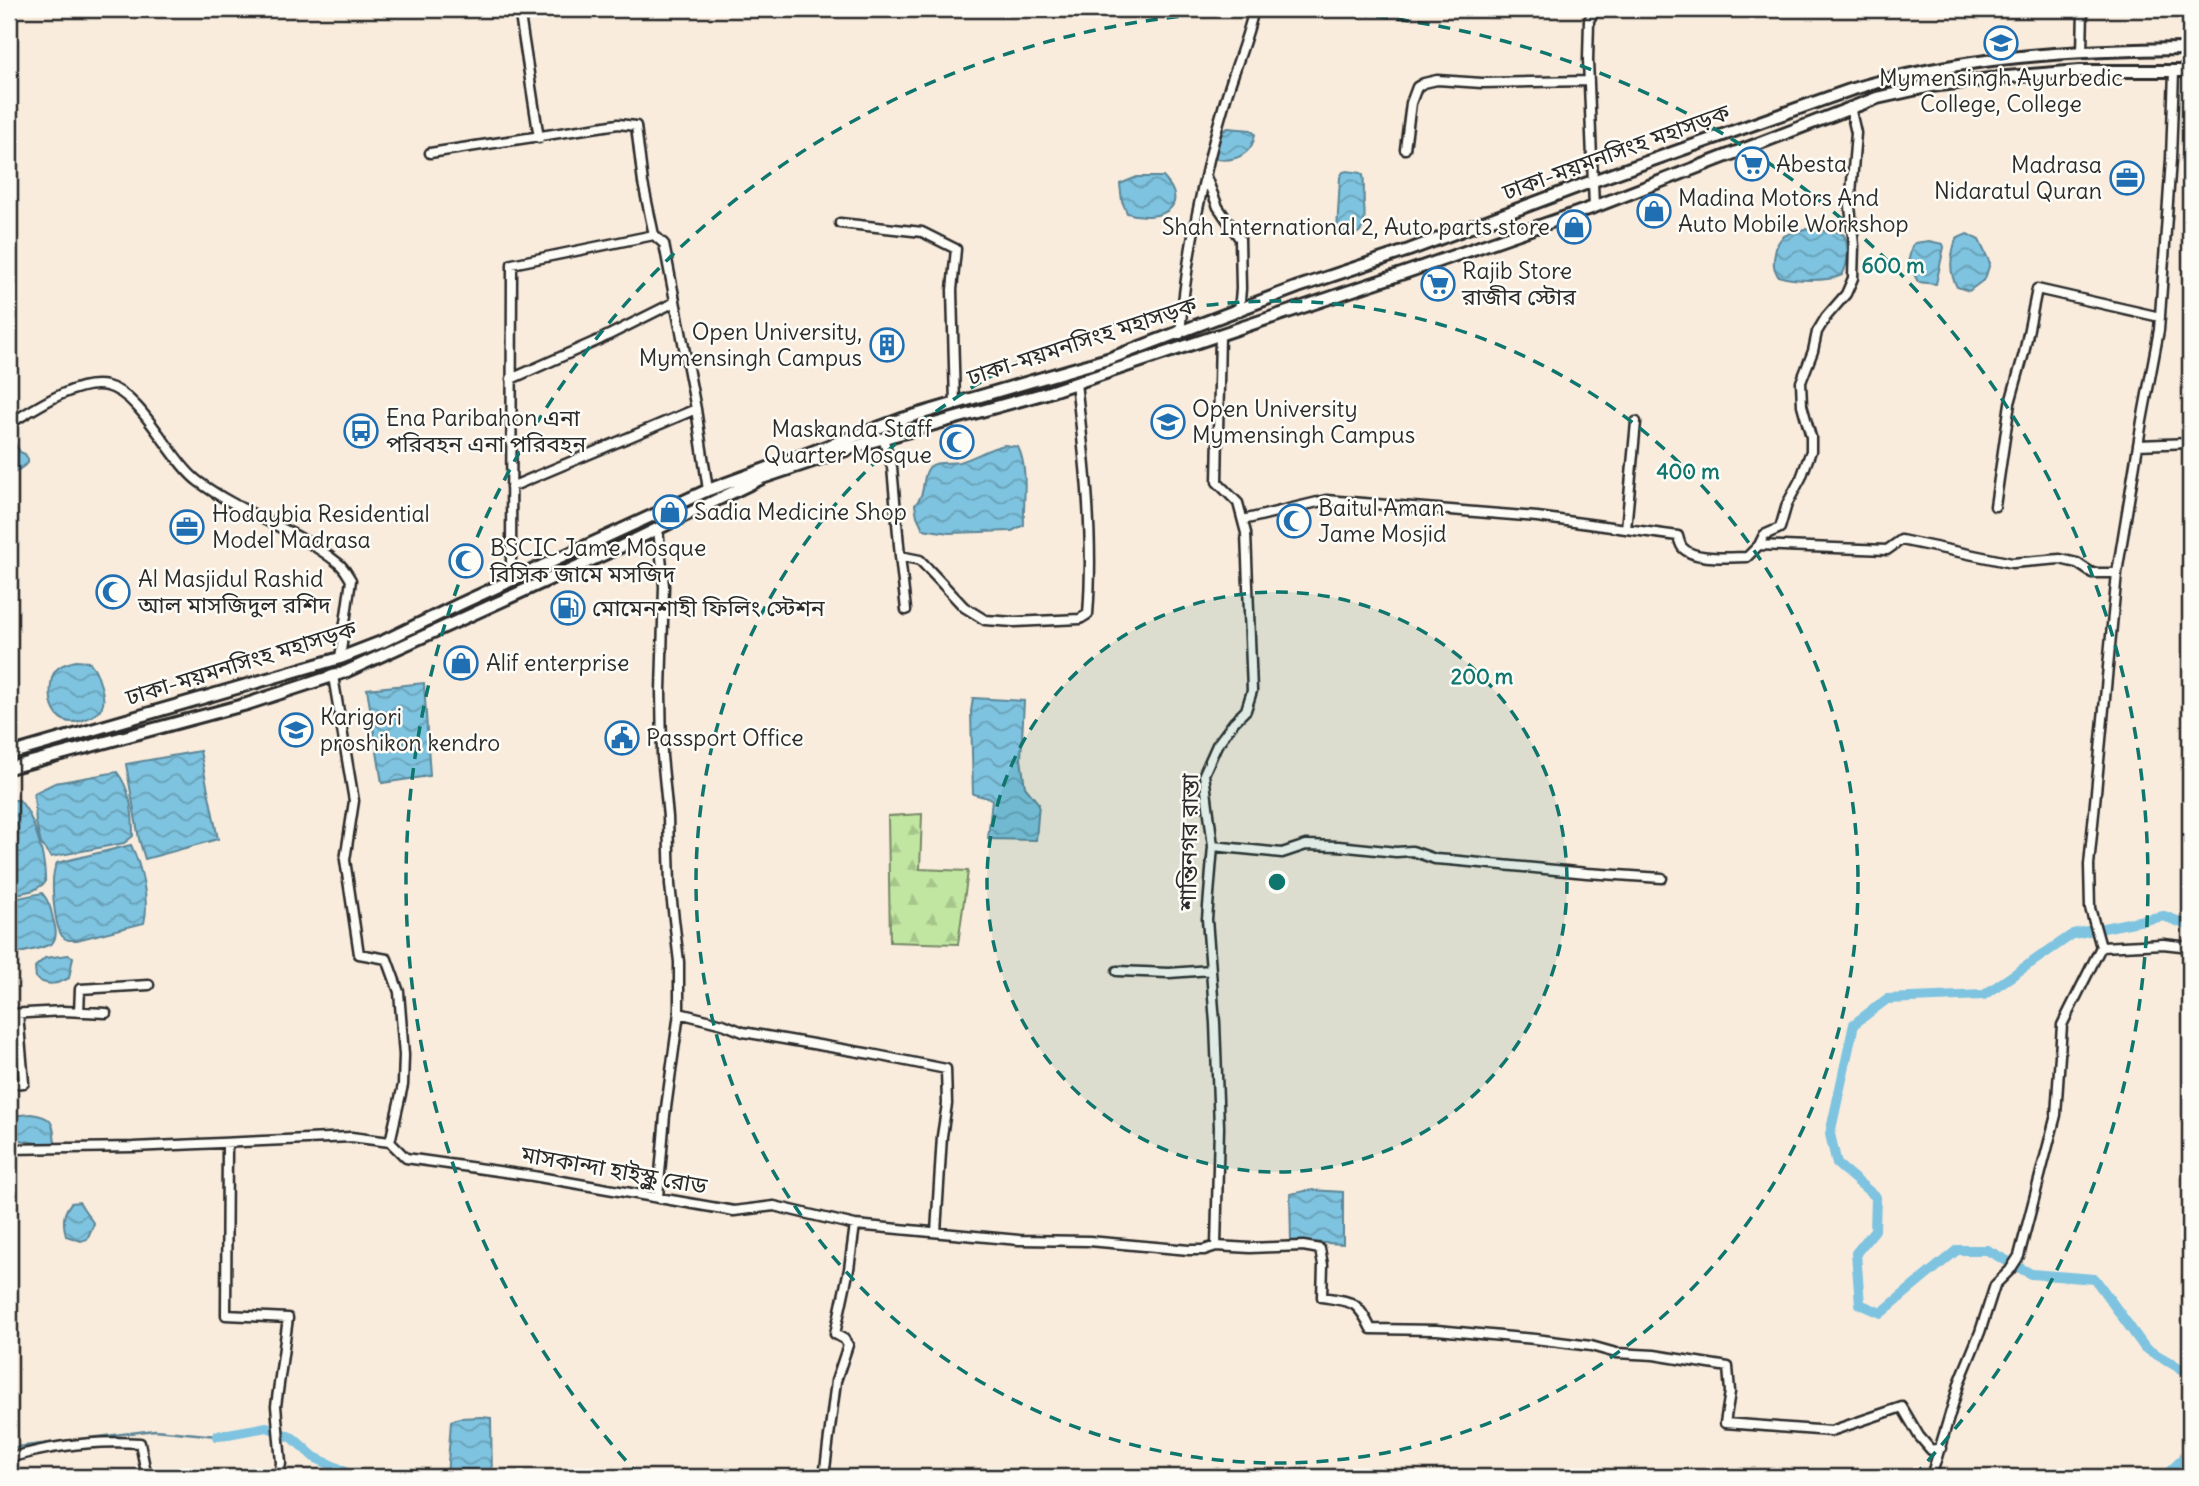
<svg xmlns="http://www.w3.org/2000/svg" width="2199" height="1486" font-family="Delius,'Noto Sans Bengali',sans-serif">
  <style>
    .forest { fill: url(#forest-firs); stroke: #768866; stroke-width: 2 }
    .water { fill: url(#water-waves); stroke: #5d8697; stroke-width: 2 }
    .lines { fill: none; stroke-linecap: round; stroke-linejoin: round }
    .stream { stroke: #5d8697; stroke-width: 2.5 }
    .canal { stroke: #7ec3df; stroke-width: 10 }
    .street-casing { stroke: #2b2b2b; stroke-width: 13 }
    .secondary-casing { stroke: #2b2b2b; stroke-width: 16 }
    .street { stroke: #fdfcf7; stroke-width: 8 }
    .secondary { stroke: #fdfcf7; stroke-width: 10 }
    .ring { fill: none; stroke: #0f766e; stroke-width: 3.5; stroke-dasharray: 12 9 }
    .labels { text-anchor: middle; stroke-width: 5; stroke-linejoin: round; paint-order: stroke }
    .poi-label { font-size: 23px; fill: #2b2b2b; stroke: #fdfcf7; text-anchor: start }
    .street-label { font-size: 23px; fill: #2b2b2b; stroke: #fdfcf7 }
    .centre { fill: #0f766e; stroke: #fdfcf7; stroke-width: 3.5 }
    .ring-label { font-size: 21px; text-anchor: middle; font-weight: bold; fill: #0f766e; stroke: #fdfcf7; stroke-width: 5; stroke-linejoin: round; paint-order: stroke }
  </style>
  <defs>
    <pattern id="forest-firs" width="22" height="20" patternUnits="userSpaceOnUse" patternTransform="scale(1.75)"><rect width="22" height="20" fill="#c1e6a1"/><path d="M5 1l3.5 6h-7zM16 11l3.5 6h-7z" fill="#a6c58b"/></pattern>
    <pattern id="water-waves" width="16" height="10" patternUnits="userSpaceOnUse" patternTransform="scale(1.75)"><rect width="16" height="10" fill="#7ec3df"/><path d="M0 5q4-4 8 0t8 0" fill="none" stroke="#679fb5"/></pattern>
  </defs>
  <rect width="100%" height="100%" fill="#f9ecdd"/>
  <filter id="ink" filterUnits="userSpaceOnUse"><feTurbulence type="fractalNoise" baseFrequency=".0143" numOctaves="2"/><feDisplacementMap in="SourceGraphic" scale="14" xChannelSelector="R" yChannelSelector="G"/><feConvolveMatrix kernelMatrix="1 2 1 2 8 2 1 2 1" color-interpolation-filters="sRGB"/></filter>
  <g filter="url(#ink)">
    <path class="forest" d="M922,814L920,869L968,871L958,944L890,942L888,816Z"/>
    <path class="water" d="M1228,128L1251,130L1255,134C1253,154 1235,162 1217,159L1214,155C1219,145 1217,133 1228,128Z
      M1347,171L1361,173L1363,175C1365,185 1363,194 1364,204C1366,224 1365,239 1340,235L1337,231L1340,177L1343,172Z
      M1137,177H1163C1193,208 1158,223 1127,213L1122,201L1120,184Z
      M1805,229L1838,232L1844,235C1849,247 1849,263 1842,275C1828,282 1793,281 1778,276C1773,267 1773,263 1775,253C1778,235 1788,233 1805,229Z
      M1967,234L1979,240L1990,263L1985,279L1969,291L1957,287C1948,272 1951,255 1956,239Z
      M1929,241L1943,244L1944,247L1936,284L1918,282L1913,272L1907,267L1912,246L1915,243Z
      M9,433L20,452L25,454L28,459V463L9,477Z
      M1005,445L1018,447C1029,469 1023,500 1024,525L1012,531L949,533L923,529L917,516L915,505C927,492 921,479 928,469C934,460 949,464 959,462C975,458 988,448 1005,445Z
      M76,661L89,662C95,667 97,673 99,680C106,700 107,711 86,719C59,730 48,709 51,684C52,668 62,664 76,661Z
      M424,683L430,776L382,783L367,689Z
      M973,698L1024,701L1021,759L1025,787L1039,804L1036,840L988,839L992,799L973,794L971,711Z
      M200,751L218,839L145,859L139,839L126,764Z
      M117,772C131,790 133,814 133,836L124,843L51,857L41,844L36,823L34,793L55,783Z
      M9,800H19C35,816 46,861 45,883L34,890L9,896Z
      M131,845C141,866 150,900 144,923L77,940C71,940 66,941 62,936C54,924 49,875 57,863Z
      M42,893C49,901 51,909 53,919C55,926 58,935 53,942C48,948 18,953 9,955V900Z
      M68,955L73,957L69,978C58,984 47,987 36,978L35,967L45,958Z
      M31,1114C53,1117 53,1122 55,1143H36L9,1138V1116Z
      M1310,1190L1343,1192V1244L1291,1241L1290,1194Z
      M79,1202L94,1224L87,1239L81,1241L66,1236C63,1223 62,1214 71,1203Z
      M481,1417L491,1418L492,1477H447L451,1421L459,1418Z"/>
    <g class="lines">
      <path class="stream" d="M9,1448L155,1430L217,1436"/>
      <path class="canal" d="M2190,926L2164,916L2073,934L1984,995L1887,999L1854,1024L1830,1134L1837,1164L1876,1197L1875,1230L1856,1253L1860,1304L1881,1313L1957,1250H1987L2031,1274L2095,1279L2145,1348L2190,1374
        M217,1436L267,1427L293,1438L314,1457L342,1470L351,1477
        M2164,1477L2190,1452"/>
      <defs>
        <path id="street" d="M519,9L539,138
          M2082,53L2083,9
          M1405,149L1411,103L1417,87L1424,83L1437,80L1482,83L1589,81
          M430,153L618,124L636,126L643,183L654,235L664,244L696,409L708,490
          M1206,177L1218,207L1240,239L1241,289L1239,311
          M1594,207L1588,60L1589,20L1596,9
          M840,223L922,232L956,249L952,290L955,404
          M1180,334C1186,258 1203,174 1225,101C1234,70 1247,40 1254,9
          M511,379L601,339L675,302
          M9,424C34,409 77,379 107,386C142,394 171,462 199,482C242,514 296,529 338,563C344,567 347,574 351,580L340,658
          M883,438L892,467L900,556L920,560L964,607L985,620L1014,622L1080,619L1088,614C1094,537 1085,460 1076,383
          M2138,445L2190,443
          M511,487L696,409
          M1995,506L2010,403L2024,353L2037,289L2160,317
          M1243,520L1326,500L1537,517L1678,536C1679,540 1680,544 1682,547C1693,561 1731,557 1747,557L1759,545L1887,550L1901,540L2012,563L2060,559L2077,563L2092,573H2117
          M658,529L664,586L661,691L662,756L668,817L670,885L679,962V1013
          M1626,529L1636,422
          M1759,545L1764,535L1780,528L1787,504L1801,478L1811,451V437L1802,405L1801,382L1813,351L1817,332L1826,317L1846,294L1853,278L1854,246L1850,206L1856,133L1850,107
          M900,556L906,610
          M511,564L512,264L654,235
          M333,676L354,801L345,860L359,954L387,959L399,992L404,1055L403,1085L390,1142
          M1213,846L1282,853L1306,845L1338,846L1396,852L1412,851L1435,859L1449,860L1587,873L1662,878
          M2101,947L2163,944L2190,947
          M1117,971L1169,973L1211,970
          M79,1012L80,989L149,985
          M9,1014L63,1011L106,1013
          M9,1084L24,1083L18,1014
          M227,1143L226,1315L288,1318L276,1406L281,1463L279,1477
          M9,1149L133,1147L351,1137L390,1142L406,1158L533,1176L734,1211L774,1206L855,1225L1019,1240L1089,1241L1189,1250H1204L1216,1246L1250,1248L1303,1246L1320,1249L1323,1265L1322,1297C1353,1302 1357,1300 1371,1329L1437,1330L1535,1339L1591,1346L1616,1353L1654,1355L1728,1367L1730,1392L1725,1423L1831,1431L1902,1407L1919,1436L1931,1450L1941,1448
          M658,1197L665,1115L679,1013L723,1024L743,1032L871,1054L946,1069L947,1104L942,1136L936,1232
          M1216,1246L1219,1127L1215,1023L1207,919L1213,846L1204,774L1217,745L1234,722L1246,710L1252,691L1246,533L1238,503L1217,482L1220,335
          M9,1458C50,1446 97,1440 140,1443L147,1477
          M824,1477L836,1381L848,1345L844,1339L835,1334L849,1269L855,1225
          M1931,1477L1960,1381L1980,1332L1995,1285L2010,1270L2019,1256L2056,1115L2062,1025L2101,947L2090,908L2089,865L2117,573L2142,421L2159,330L2171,159L2174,71"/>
        <path id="secondary" d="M9,754L340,658L384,641L460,604L708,490L902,419L1111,358L1298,287L1409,250L1593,181L1850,90C1959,56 2077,50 2190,49
          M9,768L247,704L345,672L618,548L762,478L870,442L1046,393L1410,271L1594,207L1877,98L1931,86L2007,77L2080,71H2190"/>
      </defs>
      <use href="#street" class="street-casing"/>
      <use href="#secondary" class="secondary-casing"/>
      <use href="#street" class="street"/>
      <use href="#secondary" class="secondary"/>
    </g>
  </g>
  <circle cx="1277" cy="882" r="290" fill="#0f766e" fill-opacity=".12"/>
  <g class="ring">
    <circle cx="1277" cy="882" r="290"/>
    <circle cx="1277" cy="882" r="581"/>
    <path d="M640 1476A871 871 0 1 1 1914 1476"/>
  </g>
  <defs>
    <symbol id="university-ring" viewBox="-11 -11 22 22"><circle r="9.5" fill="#fdfcf7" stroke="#1f6fb2" stroke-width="1.5"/><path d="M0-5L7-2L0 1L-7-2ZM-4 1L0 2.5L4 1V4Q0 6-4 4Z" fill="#1f6fb2"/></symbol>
    <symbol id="supermarket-ring" viewBox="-11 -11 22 22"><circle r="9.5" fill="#fdfcf7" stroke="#1f6fb2" stroke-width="1.5"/><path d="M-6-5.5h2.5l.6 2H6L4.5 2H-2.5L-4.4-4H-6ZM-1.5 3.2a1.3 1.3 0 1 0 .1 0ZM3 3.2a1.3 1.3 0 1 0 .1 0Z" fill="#1f6fb2"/></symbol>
    <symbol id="office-ring" viewBox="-11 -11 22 22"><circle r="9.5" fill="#fdfcf7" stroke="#1f6fb2" stroke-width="1.5"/><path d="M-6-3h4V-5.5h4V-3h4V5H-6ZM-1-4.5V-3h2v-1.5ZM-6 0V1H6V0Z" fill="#1f6fb2"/></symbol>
    <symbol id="shop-ring" viewBox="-11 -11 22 22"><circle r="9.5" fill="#fdfcf7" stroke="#1f6fb2" stroke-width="1.5"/><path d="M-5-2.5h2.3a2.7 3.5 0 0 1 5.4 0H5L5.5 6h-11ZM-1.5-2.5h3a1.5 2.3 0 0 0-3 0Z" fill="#1f6fb2"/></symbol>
    <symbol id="building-ring" viewBox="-11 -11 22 22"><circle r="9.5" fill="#fdfcf7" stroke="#1f6fb2" stroke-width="1.5"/><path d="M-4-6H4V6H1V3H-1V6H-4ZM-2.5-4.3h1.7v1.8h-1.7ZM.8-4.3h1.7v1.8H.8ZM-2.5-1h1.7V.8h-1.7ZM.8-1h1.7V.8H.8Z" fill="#1f6fb2"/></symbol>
    <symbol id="bus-ring" viewBox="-11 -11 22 22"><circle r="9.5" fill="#fdfcf7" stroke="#1f6fb2" stroke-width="1.5"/><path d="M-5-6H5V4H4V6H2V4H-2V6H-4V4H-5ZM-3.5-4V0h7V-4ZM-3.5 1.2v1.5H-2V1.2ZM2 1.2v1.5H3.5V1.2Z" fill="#1f6fb2"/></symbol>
    <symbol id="mosque-ring" viewBox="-11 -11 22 22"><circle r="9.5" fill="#fdfcf7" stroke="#1f6fb2" stroke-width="1.5"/><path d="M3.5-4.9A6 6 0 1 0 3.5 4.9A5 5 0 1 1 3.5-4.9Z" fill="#1f6fb2"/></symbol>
    <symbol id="fuel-ring" viewBox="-11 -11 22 22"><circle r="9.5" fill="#fdfcf7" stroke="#1f6fb2" stroke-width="1.5"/><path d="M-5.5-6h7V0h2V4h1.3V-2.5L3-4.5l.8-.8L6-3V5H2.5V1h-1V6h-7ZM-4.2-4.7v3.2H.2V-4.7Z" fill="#1f6fb2"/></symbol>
    <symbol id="civic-ring" viewBox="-11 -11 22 22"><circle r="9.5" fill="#fdfcf7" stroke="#1f6fb2" stroke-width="1.5"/><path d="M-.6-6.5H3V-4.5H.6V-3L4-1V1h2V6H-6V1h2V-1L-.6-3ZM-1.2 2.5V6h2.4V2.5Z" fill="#1f6fb2"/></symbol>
  </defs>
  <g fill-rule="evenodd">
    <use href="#university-ring" x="1982" y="24" width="38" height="38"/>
    <use href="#supermarket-ring" x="1733" y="145" width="38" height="38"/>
    <use href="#office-ring" x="2108" y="159" width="38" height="38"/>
    <use href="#shop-ring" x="1635" y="192" width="38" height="38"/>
    <use href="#shop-ring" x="1555" y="208" width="38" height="38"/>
    <use href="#supermarket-ring" x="1419" y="265" width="38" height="38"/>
    <use href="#building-ring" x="868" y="326" width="38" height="38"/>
    <use href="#university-ring" x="1149" y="403" width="38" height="38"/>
    <use href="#bus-ring" x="342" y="412" width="38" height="38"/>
    <use href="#mosque-ring" x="938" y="423" width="38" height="38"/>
    <use href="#shop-ring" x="651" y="493" width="38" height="38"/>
    <use href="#mosque-ring" x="1275" y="502" width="38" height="38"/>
    <use href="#office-ring" x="168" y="508" width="38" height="38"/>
    <use href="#mosque-ring" x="447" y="542" width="38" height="38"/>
    <use href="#mosque-ring" x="94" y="573" width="38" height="38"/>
    <use href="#fuel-ring" x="549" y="589" width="38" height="38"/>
    <use href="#shop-ring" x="442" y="644" width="38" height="38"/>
    <use href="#university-ring" x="277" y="711" width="38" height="38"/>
    <use href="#civic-ring" x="603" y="719" width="38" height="38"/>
  </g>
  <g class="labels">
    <g class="poi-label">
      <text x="2001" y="86" text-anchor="middle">Mymensingh Ayurbedic<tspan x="2001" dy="26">College, College</tspan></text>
      <text x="1776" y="172">Abesta</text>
      <text x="2102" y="173" text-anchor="end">Madrasa<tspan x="2102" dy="26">Nidaratul Quran</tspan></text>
      <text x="1678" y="206">Madina Motors And<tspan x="1678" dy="26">Auto Mobile Workshop</tspan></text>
      <text x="1550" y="235" text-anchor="end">Shah International 2, Auto parts store</text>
      <text x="1462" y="279">Rajib Store<tspan x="1462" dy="26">রাজীব স্টোর</tspan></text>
      <text x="862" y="340" text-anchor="end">Open University,<tspan x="862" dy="26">Mymensingh Campus</tspan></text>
      <text x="1192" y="417">Open University<tspan x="1192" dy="26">Mymensingh Campus</tspan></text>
      <text x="386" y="426">Ena Paribahon এনা<tspan x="386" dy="26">পরিবহন এনা পরিবহন</tspan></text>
      <text x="932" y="437" text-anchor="end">Maskanda Staff<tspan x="932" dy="26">Quarter Mosque</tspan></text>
      <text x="1318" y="516">Baitul Aman<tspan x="1318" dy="26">Jame Mosjid</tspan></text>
      <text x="694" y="520">Sadia Medicine Shop</text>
      <text x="212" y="522">Hodaybia Residential<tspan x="212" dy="26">Model Madrasa</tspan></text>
      <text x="490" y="556">BSCIC Jame Mosque<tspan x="490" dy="26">বিসিক জামে মসজিদ</tspan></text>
      <text x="138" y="587">Al Masjidul Rashid<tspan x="138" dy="26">আল মাসজিদুল রশিদ</tspan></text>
      <text x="592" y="616">মোমেনশাহী ফিলিং স্টেশন</text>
      <text x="486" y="671">Alif enterprise</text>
      <text x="320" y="725">Karigori<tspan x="320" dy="26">proshikon kendro</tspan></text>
      <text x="646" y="746">Passport Office</text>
    </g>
    <g class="street-label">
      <text transform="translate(1616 152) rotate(-20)" y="8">ঢাকা-ময়মনসিংহ মহাসড়ক</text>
      <text transform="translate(1082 341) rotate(-18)" y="8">ঢাকা-ময়মনসিংহ মহাসড়ক</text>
      <text transform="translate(241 663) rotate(-17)" y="8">ঢাকা-ময়মনসিংহ মহাসড়ক</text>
      <text transform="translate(1189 842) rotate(-89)" y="8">শান্তিনগর রাস্তা</text>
      <text transform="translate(614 1170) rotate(10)" y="8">মাসকান্দা হাইস্কুল রোড</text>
    </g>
  </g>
  <circle cx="1277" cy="882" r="10" class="centre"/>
  <g class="ring-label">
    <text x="1893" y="273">600 m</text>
    <text x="1688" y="479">400 m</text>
    <text x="1482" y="684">200 m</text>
  </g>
  <rect width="2199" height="1486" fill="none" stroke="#fdfcf7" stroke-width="35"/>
  <rect x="18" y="18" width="2164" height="1451" fill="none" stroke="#2b2b2b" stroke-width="2.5" filter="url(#ink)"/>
</svg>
